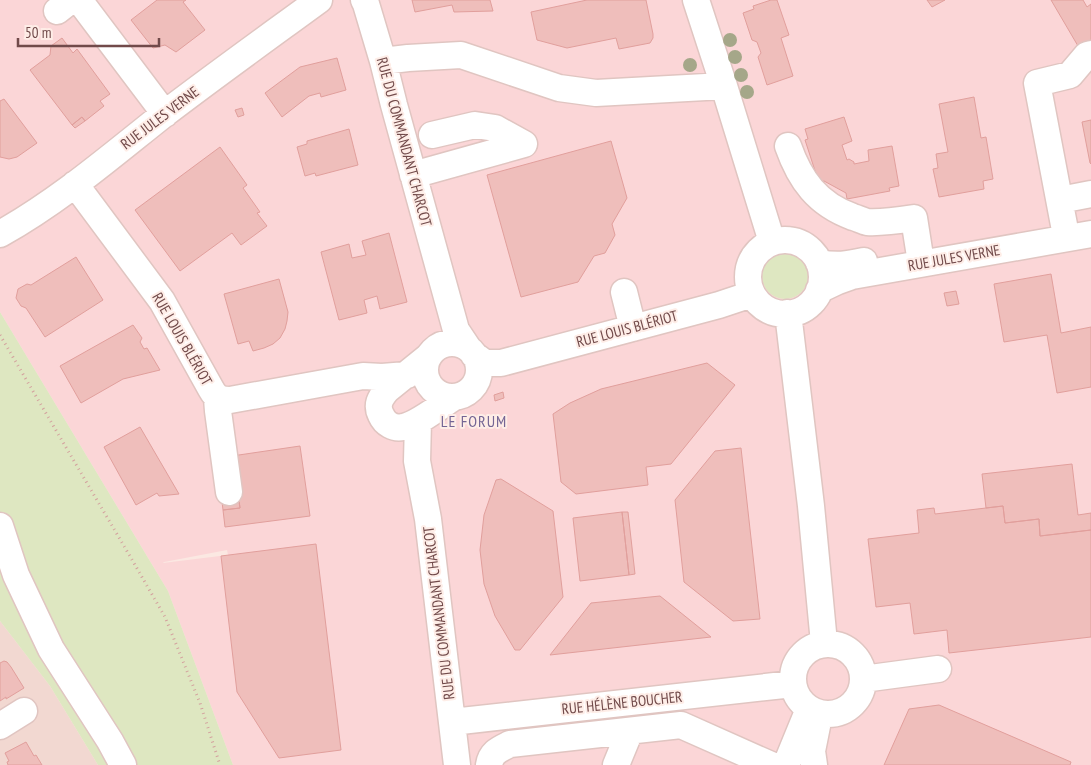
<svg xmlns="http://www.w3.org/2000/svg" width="1091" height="765" font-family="'PT Sans Narrow',sans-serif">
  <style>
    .residential { fill: #f2d8d1 }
    .commercial { fill: #fbd6d7; fill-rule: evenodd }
    .green { fill: #dee7c1 }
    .building { fill: #efbebb; stroke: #e19f9c }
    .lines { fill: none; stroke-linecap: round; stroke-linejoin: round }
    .minor-casing { stroke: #e0c5c1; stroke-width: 29 }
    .path { stroke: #d3a19e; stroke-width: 3; stroke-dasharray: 1 4; stroke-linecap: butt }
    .minor { stroke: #fff; stroke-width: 26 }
    .tree { fill: #a5a789 }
    .labels { text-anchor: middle; stroke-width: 4; stroke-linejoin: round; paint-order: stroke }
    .street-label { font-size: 15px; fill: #714a4a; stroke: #feede7 }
    .neighbourhood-label { font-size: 16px; letter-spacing: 1px; fill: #746594; stroke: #feede7 }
  </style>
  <rect width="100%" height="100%" fill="#fbe8e2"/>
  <path class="residential" d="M0,621L50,686L98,765H0Z"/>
  <path class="commercial" d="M0,0H1091V765H233L168,591L0,312ZM227,550L228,555L163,563L164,562Z"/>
  <path class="green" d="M762 276a23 23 0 1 1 46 0a23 23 0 1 1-46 0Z
    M0,312L168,591L233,765H98L50,686L0,621Z"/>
  <path class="building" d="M157,0H186L183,2L205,30L176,52L165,45L153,48L131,20Z
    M412,0H490L493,11L454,12L452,5L415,12Z
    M587,0H646L653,34V38L650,43L619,49L616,38L567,48L537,40L531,12Z
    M771,0H777L789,35L781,38L793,76L767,85L758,57L761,53L757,42L752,40L743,13L754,9L753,6Z
    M927,0H945L932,7Z
    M1051,0H1083L1087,7L1091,4V42L1078,46Z
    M62,38L73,53L77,49L110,94L100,101L104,106L85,121L82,117L72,125L30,70L50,55L51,46Z
    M337,58L346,90L321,97L320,93L309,96L282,117L265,93L300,67Z
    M974,97L981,138L986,137L993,179L983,181L984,189L939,197L933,169L938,168L936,154L948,152L939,104Z
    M4,99L37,143L17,157L9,159L0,157V101Z
    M242,108L244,115L238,117L235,110Z
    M82,117L85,121L75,128L72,125Z
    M844,117L852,141L842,145L847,160L849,159L854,162V164L869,161L868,150L892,146L899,186L889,188L890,191L847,199L846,193L824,181L819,183L805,140L808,139L805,129Z
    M1091,120V164L1090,163L1082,122Z
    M349,129L358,165L316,176L315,173L305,176L297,147L307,144V141Z
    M611,141L627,198L612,224L615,235L605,253L594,256L578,282L521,297L487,175Z
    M220,147L247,185L243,188L260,212L257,213L267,226L241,245L232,233L180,271L135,210Z
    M389,233L407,302L380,309L377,296L364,300L367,313L339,320L321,252L349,244L352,258L366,255L362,241Z
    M76,257L103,300L45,337L26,308L21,306L16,298L18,289L27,284L31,285Z
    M1051,274L1061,333L1091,327V387L1057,393L1047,335L1004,342L994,284Z
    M279,279L288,312L287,321L285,329L280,338L273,344L264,348L253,351L249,341L238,344L224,294Z
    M956,291L959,304L947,306L944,293Z
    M133,325L142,338L140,342L144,349L147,348L160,370L123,379L81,403L60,366Z
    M707,363L735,385L671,464L646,467L648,485L576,494L561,482L553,414L570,403L601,389Z
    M503,392L504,398L495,401L494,395Z
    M140,427L179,494L159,496L157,493L136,505L104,447Z
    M300,446L310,516L225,527L223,510L240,508L232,456Z
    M741,448L760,619L733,621L684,582L675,500L715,451Z
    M1072,464L1078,515L1091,513V530L1040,536L1039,519L1005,523L1003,506L986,508L982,474Z
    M501,479L553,511L563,597L520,650H515L495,616L484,584L480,550L484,515L496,480Z
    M239,500L240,508L223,510L222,502Z
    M1003,506L1005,523L1039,519L1040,536L1091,530V637L949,653L947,630L914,634L910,603L876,607L868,539L919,533L917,510L934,508L935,514Z
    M622,512L629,575L580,581L573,518Z
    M622,512H628L635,574L629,575Z
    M316,544L341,750L279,758L237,692L221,556Z
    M660,596L711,637L550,655L591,603Z
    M4,661L7,662L11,667L24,688L6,699V697L0,701V663Z
    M939,705L1071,762L1070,765H884L909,709Z
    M26,742L34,756L36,755L42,765H8L7,762L9,761L5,753Z"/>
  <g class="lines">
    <defs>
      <path id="minor" d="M79,0L165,114
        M364,0L366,4L383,61L394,105L453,319L456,330L468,348
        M696,0L724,86L772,242
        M57,11L71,0
        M383,61L408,58L461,55L559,88L596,93L724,86
        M788,146C800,180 817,204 853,217C857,218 863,221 867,222C880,223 901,220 914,218L919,250
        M413,175L524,144L495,128L475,125L432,135
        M75,184L162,301L211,389C216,398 220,400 230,400L363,376L382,377L407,375
        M1060,200L1091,194
        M1064,225L1037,83L1070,75L1087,55L1091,54
        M0,234C59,201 110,157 163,115C214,76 267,38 319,0
        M748 277a37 37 0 1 1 74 0a37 37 0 1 1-74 0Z
        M819,263C837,266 846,265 864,261
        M819,290L838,281L852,276L1091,234
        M624,292L633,328
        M788,313L811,506L824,643
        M425 370a27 27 0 1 1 54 0a27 27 0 1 1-54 0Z
        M474,355L485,363H501L719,305L752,294
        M429,356L387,390C380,398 376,405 381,415C385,424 394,429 403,427C416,425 442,405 454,397
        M217,398L218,411L229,492
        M418,421L417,461L428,519L457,765
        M0,526L16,575L51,649L110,741L123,765
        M793 679a35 35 0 1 1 70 0a35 35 0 1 1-70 0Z
        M863,679L938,669
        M452,722L793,684
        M0,726L24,711
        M489,765C491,752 500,749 510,744L681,725L771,765
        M616,765L630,731
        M786,765L809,709
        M814,765L812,751L818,721L817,713"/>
    </defs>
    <use href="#minor" class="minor-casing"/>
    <path class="path" d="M0,335L131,558L165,617L200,703L220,765"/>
    <use href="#minor" class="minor"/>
  </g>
  <g class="tree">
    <circle cx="730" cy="40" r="7"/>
    <circle cx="735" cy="57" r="7"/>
    <circle cx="690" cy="65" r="7"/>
    <circle cx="741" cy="75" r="7"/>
    <circle cx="747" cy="92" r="7"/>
  </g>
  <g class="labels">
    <g class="street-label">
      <text transform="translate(160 118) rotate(-37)" y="5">RUE JULES VERNE</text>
      <text transform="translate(404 142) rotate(75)" y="5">RUE DU COMMANDANT CHARCOT</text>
      <text transform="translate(954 258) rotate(-10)" y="5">RUE JULES VERNE</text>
      <text transform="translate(627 329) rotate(-15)" y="5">RUE LOUIS BLÉRIOT</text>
      <text transform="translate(182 339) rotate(60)" y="5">RUE LOUIS BLÉRIOT</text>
      <text transform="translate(439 613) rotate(-97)" y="5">RUE DU COMMANDANT CHARCOT</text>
      <text transform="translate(622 703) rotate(-6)" y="5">RUE HÉLÈNE BOUCHER</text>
    </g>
    <g class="neighbourhood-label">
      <text x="474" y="427">LE FORUM</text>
    </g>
  </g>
  <path d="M18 38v8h141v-8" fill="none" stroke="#714a4a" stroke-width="2.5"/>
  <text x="25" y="38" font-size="15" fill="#714a4a" stroke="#feede7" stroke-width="4" paint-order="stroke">50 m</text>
</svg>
